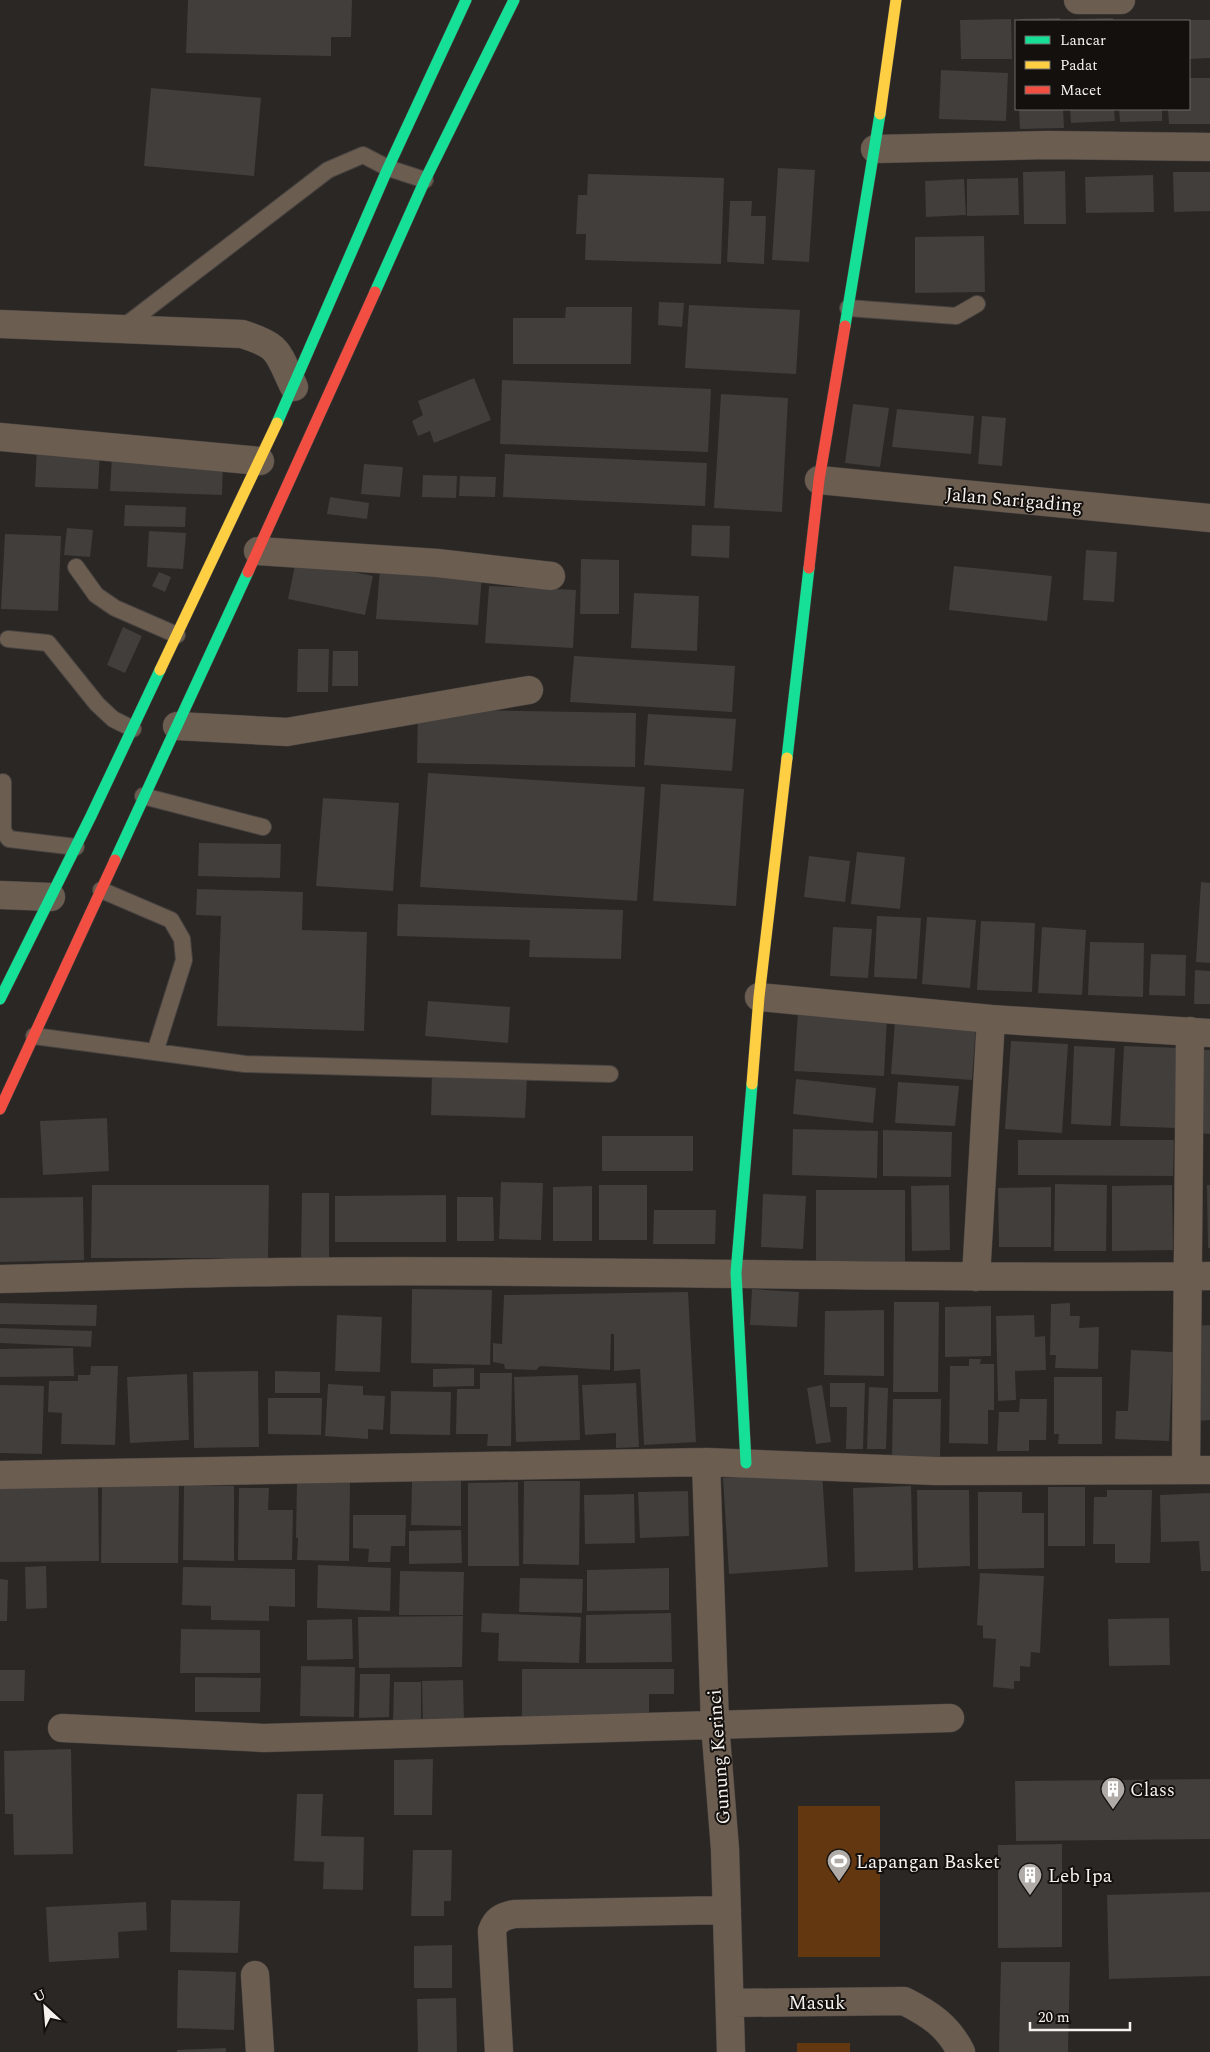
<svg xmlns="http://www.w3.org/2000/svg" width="1210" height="2052" font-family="Spectral,serif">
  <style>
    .green { fill: #633710 }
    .building { fill: #413e3b }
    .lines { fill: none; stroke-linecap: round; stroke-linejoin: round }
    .lane-casing { stroke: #474341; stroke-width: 18 }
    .street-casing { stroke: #474341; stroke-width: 29 }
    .fast-casing { stroke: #474341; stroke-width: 12 }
    .slow-casing { stroke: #474341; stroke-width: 12 }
    .jam-casing { stroke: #474341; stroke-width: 12 }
    .lane { stroke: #6c5d51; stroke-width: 16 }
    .street { stroke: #6c5d51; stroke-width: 28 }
    .fast { stroke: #16e098; stroke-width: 11 }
    .slow { stroke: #ffcf43; stroke-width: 11 }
    .jam { stroke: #f24e42; stroke-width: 11 }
    .labels { text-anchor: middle; stroke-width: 4; stroke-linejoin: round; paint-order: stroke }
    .street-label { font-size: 19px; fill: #f7f2ee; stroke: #13100e }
    .poi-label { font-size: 19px; fill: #f7f2ee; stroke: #13100e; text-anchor: start }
  </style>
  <rect width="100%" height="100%" fill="#2b2724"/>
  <path class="green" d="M798,1806H880V1957H798Z
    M797,2043H850V2052H797Z"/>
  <path class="building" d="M188,0H352L351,37H331V56L186,53Z
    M1060,18V21H1020V19Z
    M1113,18V21H1077V19Z
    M1011,19L1012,59H961L960,20Z
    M1189,20H1210V58L1189,59Z
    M941,70L1008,73L1006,121L939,119Z
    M1189,78H1210V124H1169L1168,109H1189Z
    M151,88L261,98L254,176L144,166Z
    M1019,109H1063L1064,128L1020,129Z
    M1070,109H1114L1115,121L1071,123Z
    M1119,109H1162V121L1120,122Z
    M778,168L815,170L809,262L772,260Z
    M1065,171L1066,224H1024L1023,172Z
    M1173,172H1210V211L1174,212Z
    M588,174L724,178L721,264L585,260L586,234H576L578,195H587Z
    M1153,175L1154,212L1086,213L1085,177Z
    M1018,178L1019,215L967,216V179Z
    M964,179L966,215L926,217L925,181Z
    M730,201H752L751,216H766L764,264L727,262Z
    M984,236L985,292L915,293V237Z
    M659,302L684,303L682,327L658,325Z
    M689,305L800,310L796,374L685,368Z
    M566,307H632L631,364H513V318H565Z
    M474,378L491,420L434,443L430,431L418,436L412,421L423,415L418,401Z
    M502,380L711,389L708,452L500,444Z
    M721,394L788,398L782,512L714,508Z
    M853,404L889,408L880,467L845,463Z
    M897,409L974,416L971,454L892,447Z
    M982,416L1006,418L1002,466L978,464Z
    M37,446L100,449L98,489L35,487Z
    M505,454L707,463L705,506L503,497Z
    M112,457L223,461L222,495L110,491Z
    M364,464L403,467L400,497L361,494Z
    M423,475L457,476L456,498L422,497Z
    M460,476L496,477L495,497L459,496Z
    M330,497L369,503L367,519L327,514Z
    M125,505L186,507L185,527L124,526Z
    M692,525L730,526L729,558L691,556Z
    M67,528L93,530L90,557L64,555Z
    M149,531L186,533L183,569L147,567Z
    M5,534L61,536L58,611L1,609Z
    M1086,550L1117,552L1114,602L1083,600Z
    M581,559L619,560V614H580Z
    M296,560L373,576L365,615L288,599Z
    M954,566L1052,576L1047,621L949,610Z
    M380,568L482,575L478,625L376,619Z
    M159,572L171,577L165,592L152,586Z
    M489,586L576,590L573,648L485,643Z
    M634,593L699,596L697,651L631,648Z
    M123,627L142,636L125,673L107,665Z
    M298,649H329L328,692H297Z
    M333,651H358V686H332Z
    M574,656L735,666L732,712L570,702Z
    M418,709L636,713L635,767L417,763Z
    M648,714L736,719L732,771L644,765Z
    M428,773L645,787L637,901L420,887Z
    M661,784L744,789L736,906L653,901Z
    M323,798L399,803L393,891L316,886Z
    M199,843L281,844L280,878L198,876Z
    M857,852L905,857L900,909L851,904Z
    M809,856L850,861L845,902L804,897Z
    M1201,882L1210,883V963L1196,962Z
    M197,889L303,892L302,930L367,932L364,1031L217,1026L221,916L196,915Z
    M398,904L623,910L621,959L529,957L530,940L397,936Z
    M877,916L921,918L917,979L874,977Z
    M927,917L976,920L970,988L922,984Z
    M981,921L1035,923L1032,992L977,990Z
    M833,927L872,929L868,978L830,976Z
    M1042,927L1086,930L1082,995L1038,993Z
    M1090,942L1144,943L1143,997L1088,995Z
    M1151,954L1186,955L1185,996L1149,995Z
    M1195,970L1210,971V1004H1194Z
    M428,1001L510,1007L508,1043L425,1036Z
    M798,1012L887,1017L884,1076L794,1071Z
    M895,1021L976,1026L972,1080L891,1074Z
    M1011,1041L1068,1044L1062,1133L1005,1129Z
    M1074,1046L1115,1048L1111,1126L1071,1124Z
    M1124,1046L1180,1048L1176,1128L1120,1126Z
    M1204,1050H1210V1134L1200,1133Z
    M432,1074L527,1077L525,1118L431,1115Z
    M796,1079L876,1088L873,1123L793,1114Z
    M898,1082L959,1086L955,1126L895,1123Z
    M107,1118L109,1171L43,1175L40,1121Z
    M793,1129L878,1131L877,1178L792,1175Z
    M883,1130L952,1132L951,1177L883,1176Z
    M602,1136H693V1171H602Z
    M1018,1140H1174L1173,1176L1018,1175Z
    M501,1182L543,1183L541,1240L499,1239Z
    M1055,1184L1107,1185L1106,1251H1054Z
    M92,1185H269L268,1258H91Z
    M599,1185H647V1240H599Z
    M949,1185L950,1250L912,1251L911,1186Z
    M1172,1185L1173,1250L1112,1251V1186Z
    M1207,1185H1210V1248H1208Z
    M592,1186V1241H553V1187Z
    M1051,1187V1247H999L998,1188Z
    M816,1190H905V1263L816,1264Z
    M302,1193H329V1259H301Z
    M763,1194L806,1196L803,1249L761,1247Z
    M446,1195V1242H335V1196Z
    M83,1197L84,1260L0,1262V1198Z
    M457,1197H493L494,1241H457Z
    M654,1210H716L715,1244H653Z
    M412,1289L492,1290L490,1365L411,1363Z
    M752,1289L799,1292L797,1327L750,1325Z
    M688,1292L696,1442L644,1445L640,1369L614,1371V1334H611L610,1370L540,1366L536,1370L505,1369L504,1364L493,1362V1343L502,1344L504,1295Z
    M894,1302H939L938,1392H893Z
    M0,1303L97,1305L96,1326L0,1324Z
    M1070,1303V1316H1080L1079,1328L1099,1327L1098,1369L1055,1368L1056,1355H1050L1051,1304Z
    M991,1306V1356L945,1357V1307Z
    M884,1310V1376L824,1375L825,1311Z
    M337,1315L382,1317L380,1372L335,1371Z
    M1034,1315L1035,1337L1045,1336L1046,1370L1015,1371L1016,1400L998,1401L996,1316Z
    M1210,1325V1420L1196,1421L1192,1326Z
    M0,1328L92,1331L91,1347L0,1343Z
    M73,1348L74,1376L0,1377V1349Z
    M1131,1350L1173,1352L1169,1441L1115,1439L1116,1411H1128Z
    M969,1359H981L980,1364H994V1410H988V1444L949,1443L950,1366H969Z
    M91,1366H118L115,1445L61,1444L62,1413L48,1412L49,1381H78V1375H90Z
    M474,1368V1386L433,1387V1369Z
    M258,1371L259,1447L194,1448L193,1372Z
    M275,1371L320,1372V1393H275Z
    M480,1373H512L511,1446H487L488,1434H456L457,1389H480Z
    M187,1374L189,1440L130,1443L127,1377Z
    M578,1375L580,1440L516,1442L514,1377Z
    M1054,1377H1102V1444H1058L1059,1434H1054Z
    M636,1383L639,1447L616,1448V1433L585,1435L582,1385Z
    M830,1383H865L863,1449H846L847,1407H830Z
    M328,1384L363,1386V1395L385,1396L383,1430L368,1429V1439L325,1436Z
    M0,1385L44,1386L42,1454L0,1453Z
    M822,1385L831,1442L816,1444L807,1388Z
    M869,1387L888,1388L886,1449H867Z
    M391,1391L451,1392L450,1435L390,1434Z
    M268,1398H322L321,1435L268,1434Z
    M893,1399H941L940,1461H892Z
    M1020,1399H1047L1046,1440H1029V1451H997L999,1412H1019Z
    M822,1472L828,1567L729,1574L723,1478Z
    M297,1481L350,1482L349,1561L297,1560L298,1538H296Z
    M412,1481H461V1526L411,1525Z
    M524,1481H580L579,1565L523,1564Z
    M518,1482L519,1566H468V1483Z
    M98,1485L99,1561L0,1562V1486Z
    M102,1485L179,1486L178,1563H101Z
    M184,1486H234V1561L183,1560Z
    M911,1486L913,1570L855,1572L853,1488Z
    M1048,1487H1085V1546H1048Z
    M239,1488H269L268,1510H293L292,1560H238Z
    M917,1490H969L970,1566L918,1568Z
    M1107,1490H1152L1150,1563H1115V1544H1093L1094,1497H1107Z
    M688,1491L689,1536L640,1538L638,1492Z
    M978,1492H1022V1513H1044V1568L978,1569Z
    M1210,1493V1571H1201L1199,1541L1161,1542L1160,1495Z
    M634,1494L635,1543L585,1544L584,1495Z
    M353,1515H406L405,1546H391L390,1562H368L369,1549L353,1548Z
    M461,1530L462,1563L409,1564V1531Z
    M318,1565L391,1568L390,1611L317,1608Z
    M46,1566L47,1608L26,1609L25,1567Z
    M183,1567L295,1569V1607L269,1606V1621L211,1620V1606L182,1605Z
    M669,1568V1610L587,1611V1570Z
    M400,1571L464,1572L463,1615H399Z
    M980,1573L1044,1576L1040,1653L1031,1652L1030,1667L1020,1666V1681H1014V1689L993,1687L996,1639L983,1638V1626L977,1625Z
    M520,1578L583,1579L582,1613L519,1612Z
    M0,1579L8,1580L7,1621H0Z
    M482,1613L581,1617L579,1663L498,1661L499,1633L481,1632Z
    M671,1613L672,1662L586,1663V1615Z
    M463,1616L462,1667L359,1668L358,1617Z
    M1169,1618L1170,1665L1109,1666L1108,1619Z
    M352,1619L353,1659L307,1660V1620Z
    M181,1629L260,1630V1673H180Z
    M301,1666L355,1667L354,1717L300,1716Z
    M522,1669H674V1694H649V1718L522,1723Z
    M0,1670H25L24,1701H0Z
    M360,1674H390L389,1717L359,1718Z
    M195,1677L261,1678L260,1712H195Z
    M463,1680L464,1722L423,1723L422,1681Z
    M394,1682H421V1724H393Z
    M71,1749L73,1854L14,1855L13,1814H5L4,1751Z
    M433,1759L432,1815H394V1760Z
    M1210,1779V1839L1016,1841L1015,1781Z
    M297,1794H323L321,1836L364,1837L363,1890L323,1889L324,1862L294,1861Z
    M1062,1844V1947L998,1948V1845Z
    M413,1850H452L451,1901H444V1916H411Z
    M1210,1892V1976L1109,1979L1107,1895Z
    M171,1900L240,1901L238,1953L170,1952Z
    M146,1902L147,1930L118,1932L119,1958L49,1962L46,1907Z
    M452,1945V1988H414V1946Z
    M1001,1962H1070L1068,2052H999Z
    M178,1970L236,1972L234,2030L177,2028Z
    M456,1998L457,2052H418L417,1999Z
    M226,2048V2052H177V2050Z"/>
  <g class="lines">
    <defs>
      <path id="lane" d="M848,308L956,316L977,304
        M122,328L328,170L363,155L388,168L425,180
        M76,567L96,595L115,608L177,635
        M8,639L48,643L97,704L113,719L133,729
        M3,782V831L9,839L76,847
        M143,796L263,827
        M101,890L171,920L182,939L184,960L155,1052
        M34,1036L245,1064L610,1074"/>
      <path id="street" d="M1078,0H1121
        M875,149L1048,145L1210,147
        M0,324L242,334C281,346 277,352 294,387
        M0,437L260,461
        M819,480L1210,518
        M258,551L437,563L551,576
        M177,726L287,732L529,690
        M0,895L51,897
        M759,997L991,1019L1210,1033
        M976,1277L991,1019
        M0,1279C93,1277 186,1273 280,1272C590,1268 900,1280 1210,1276
        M706,1462L715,1724L725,1849L731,2052
        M1186,1469L1190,1031
        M0,1475L706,1462L936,1471L1210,1470
        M62,1728L264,1738L950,1718
        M255,1975L260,2052
        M730,2003L904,2001C930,2014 948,2026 961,2052
        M499,2052L492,1931C496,1919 502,1917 514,1914L727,1910"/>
      <path id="fast" d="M375,292L425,180L514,0
        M845,326L880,114
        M277,423L388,168L466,0
        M787,758L809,568
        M115,860L248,572
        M0,999L91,816L160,670
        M746,1463L736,1273L752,1084"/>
      <path id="slow" d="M880,114L896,0
        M160,670L277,423
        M752,1084L759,997L787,758"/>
      <path id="jam" d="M809,568L819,480L845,326
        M248,572L375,292
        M0,1109L115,860"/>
    </defs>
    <use href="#lane" class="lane-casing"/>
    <use href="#street" class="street-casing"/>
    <use href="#fast" class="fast-casing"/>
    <use href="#slow" class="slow-casing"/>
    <use href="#jam" class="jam-casing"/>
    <use href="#lane" class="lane"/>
    <use href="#street" class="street"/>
    <use href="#fast" class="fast"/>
    <use href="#slow" class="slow"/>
    <use href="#jam" class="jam"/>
  </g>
  <defs>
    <symbol id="building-pin" viewBox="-11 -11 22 30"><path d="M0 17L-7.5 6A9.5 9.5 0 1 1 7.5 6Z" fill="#b0aba7" stroke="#13100e"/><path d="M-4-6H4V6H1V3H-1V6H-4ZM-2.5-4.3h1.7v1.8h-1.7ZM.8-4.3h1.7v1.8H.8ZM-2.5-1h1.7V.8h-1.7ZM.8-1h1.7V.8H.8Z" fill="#fff"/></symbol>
    <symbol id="stadium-pin" viewBox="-11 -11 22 30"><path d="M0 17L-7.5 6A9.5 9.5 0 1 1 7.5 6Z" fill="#b0aba7" stroke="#13100e"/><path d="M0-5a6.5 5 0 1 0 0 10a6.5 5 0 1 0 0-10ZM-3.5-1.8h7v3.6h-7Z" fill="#fff"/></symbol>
  </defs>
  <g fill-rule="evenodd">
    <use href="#building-pin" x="1099" y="1775" width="28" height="38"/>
    <use href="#stadium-pin" x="825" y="1847" width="28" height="38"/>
    <use href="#building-pin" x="1016" y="1861" width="28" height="38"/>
  </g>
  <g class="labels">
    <g class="street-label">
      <text transform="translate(1014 499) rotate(5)" y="7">Jalan Sarigading</text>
      <text transform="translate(718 1757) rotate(-94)" y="7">Gunung Kerinci</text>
      <text x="817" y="2009">Masuk</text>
    </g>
    <g class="poi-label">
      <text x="1130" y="1796">Class</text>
      <text x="856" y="1868">Lapangan Basket</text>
      <text x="1048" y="1882">Leb Ipa</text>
    </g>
  </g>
  <rect x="1015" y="20" width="175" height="90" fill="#13100e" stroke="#6e6a68"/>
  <rect x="1025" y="36" width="25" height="8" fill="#16e098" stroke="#6e6a68"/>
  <text x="1060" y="45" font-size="15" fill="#f7f2ee">Lancar</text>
  <rect x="1025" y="61" width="25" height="8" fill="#ffcf43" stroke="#6e6a68"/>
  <text x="1060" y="70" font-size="15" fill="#f7f2ee">Padat</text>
  <rect x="1025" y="86" width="25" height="8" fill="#f24e42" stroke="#6e6a68"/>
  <text x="1060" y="95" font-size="15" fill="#f7f2ee">Macet</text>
  <g transform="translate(45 2007) rotate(334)" stroke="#13100e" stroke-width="4" paint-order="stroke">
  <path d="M0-4L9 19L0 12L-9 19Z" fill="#f7f2ee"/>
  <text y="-8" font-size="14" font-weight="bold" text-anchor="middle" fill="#f7f2ee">U</text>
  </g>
  <path d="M1030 2022v8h100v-8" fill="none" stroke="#f7f2ee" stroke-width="2.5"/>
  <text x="1038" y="2022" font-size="15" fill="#f7f2ee" stroke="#13100e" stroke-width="4" paint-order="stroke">20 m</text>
</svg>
